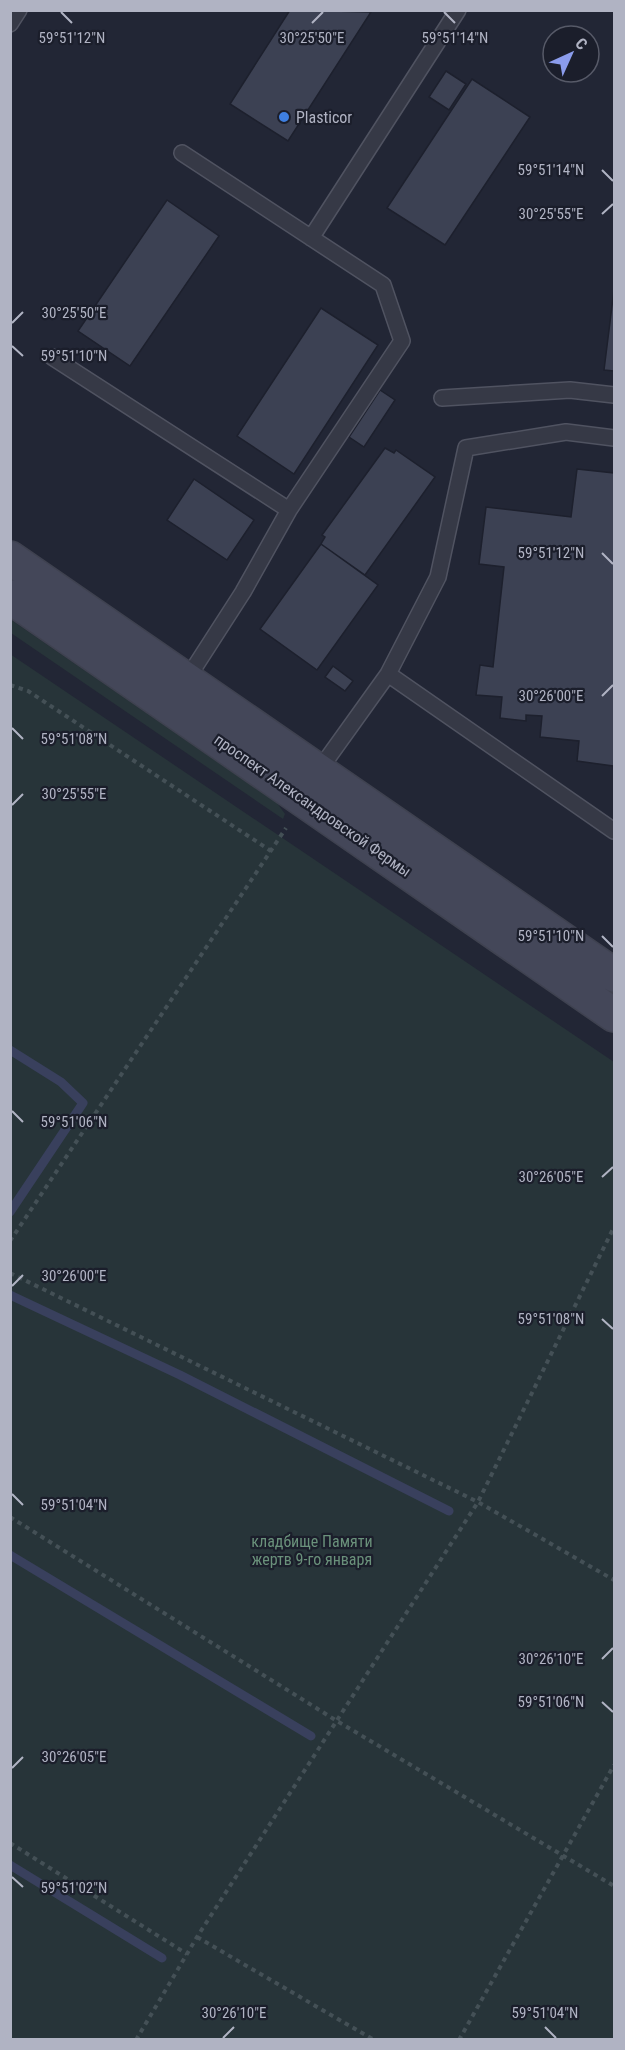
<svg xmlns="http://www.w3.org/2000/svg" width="625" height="2050" font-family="'Roboto Condensed',sans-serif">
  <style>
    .green { fill: #273439 }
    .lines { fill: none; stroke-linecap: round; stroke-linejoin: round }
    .stream { stroke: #39405d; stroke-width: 9 }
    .building { fill: #3c4153; stroke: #1d202d; stroke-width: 1.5 }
    .service-casing { stroke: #505361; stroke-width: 18 }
    .secondary-casing { stroke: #3f4250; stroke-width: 36 }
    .path { stroke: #445056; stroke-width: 4; stroke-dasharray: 4.5 4.5; stroke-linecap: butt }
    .service { stroke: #363946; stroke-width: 15 }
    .secondary { stroke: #444759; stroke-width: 33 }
    .ticks { fill: none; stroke: #b0b3c3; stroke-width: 2 }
    .shop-dot { fill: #3f7fe0; stroke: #1b1e2b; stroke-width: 2 }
    .labels { text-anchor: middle; stroke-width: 4.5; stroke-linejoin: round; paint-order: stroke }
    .poi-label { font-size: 16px; fill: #b0b3c3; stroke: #1b1e2b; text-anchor: start }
    .street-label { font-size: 16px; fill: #b0b3c3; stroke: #1b1e2b }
    .park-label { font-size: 16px; fill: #6a917b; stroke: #1b1e2b }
    .ticks-label { font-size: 15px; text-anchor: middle; fill: #b0b3c3; stroke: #1b1e2b; stroke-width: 4.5; stroke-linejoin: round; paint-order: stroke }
  </style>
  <rect width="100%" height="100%" fill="#222635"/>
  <path class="green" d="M10,619L277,803L285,814L283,819L11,633Z
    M10,654L614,1062V2039H11Z"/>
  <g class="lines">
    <path class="stream" d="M10,1050L61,1082L83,1103L10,1212
      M10,1295L180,1375L449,1511
      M10,1555L311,1736
      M10,1865L162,1958"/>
  </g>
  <path class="building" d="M290,10L371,12L288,141L230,104Z
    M446,71L466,84L449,110L429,97Z
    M472,79L530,117L445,245L387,208Z
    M167,200L219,236L130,366L78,331Z
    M614,290V371L604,370Z
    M321,308L378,345L294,474L237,436Z
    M380,390L395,400L364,447L349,437Z
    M385,448L394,453L396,450L435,477L365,575L321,544L325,537L322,535Z
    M577,469L614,473V772L613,766L577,761L579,741L540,737L542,716L526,715V721L500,718L502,697L476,695L480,665L493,667L504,567L479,564L486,507L571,517Z
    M194,479L254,520L227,560L167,520Z
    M321,544L378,585L317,670L260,629Z
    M333,666L353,681L345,691L325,677Z"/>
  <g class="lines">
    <defs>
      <path id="service" d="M10,24L19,10
        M182,153L383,285L402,341L289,510L243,592L187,679
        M311,238L458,10
        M52,357L289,510
        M442,398L570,390L614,395
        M388,674L614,831
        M317,773L388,674L438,577L466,448L566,432L614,438"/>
      <path id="secondary" d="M10,558L614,975
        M10,597L614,1015"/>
    </defs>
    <use href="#service" class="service-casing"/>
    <use href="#secondary" class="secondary-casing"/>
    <path class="path" d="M10,685L28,691L271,851
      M10,1241L286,828
      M10,1273L478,1502L614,1580
      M10,1517L337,1721L614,1886
      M10,1843L187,1954
      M197,1937L374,2040
      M136,2040L197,1937L478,1502L614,1227
      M459,2040L614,1765"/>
    <use href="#service" class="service"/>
    <use href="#secondary" class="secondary"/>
  </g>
  <path class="ticks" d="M61,12L72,23M444,12L455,23M312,23L323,12M602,170L613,181M602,214L613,204M12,323L23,312M12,346L23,356M602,553L613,564M602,696L613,685M12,728L23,739M12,805L23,794M602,936L613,947M12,1111L23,1122M602,1177L613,1167M12,1286L23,1275M602,1319L613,1329M12,1494L23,1505M602,1659L613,1648M602,1702L613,1712M12,1768L23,1757M12,1877L23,1887M545,2027L556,2038M223,2038L234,2027"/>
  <circle class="shop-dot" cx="284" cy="117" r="6"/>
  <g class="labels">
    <g class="poi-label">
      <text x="296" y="123">Plasticor</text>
    </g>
    <g class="street-label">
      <text transform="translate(313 805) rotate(35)" y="6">проспект Александровской Фермы</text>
    </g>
    <g class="park-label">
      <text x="312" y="1547">кладбище Памяти<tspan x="312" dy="18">жертв 9-го января</tspan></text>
    </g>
  </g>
  <g class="ticks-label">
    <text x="72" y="43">59°51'12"N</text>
    <text x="312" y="43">30°25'50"E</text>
    <text x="455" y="43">59°51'14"N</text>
    <text x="551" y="175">59°51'14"N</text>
    <text x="551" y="219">30°25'55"E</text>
    <text x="74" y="318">30°25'50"E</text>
    <text x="74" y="361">59°51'10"N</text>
    <text x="551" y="558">59°51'12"N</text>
    <text x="551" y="701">30°26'00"E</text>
    <text x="74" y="744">59°51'08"N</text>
    <text x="74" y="799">30°25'55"E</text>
    <text x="551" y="941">59°51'10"N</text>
    <text x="74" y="1127">59°51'06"N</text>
    <text x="551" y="1182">30°26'05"E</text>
    <text x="74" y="1281">30°26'00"E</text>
    <text x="551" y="1324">59°51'08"N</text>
    <text x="74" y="1510">59°51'04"N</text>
    <text x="551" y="1664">30°26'10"E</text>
    <text x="551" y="1707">59°51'06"N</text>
    <text x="74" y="1762">30°26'05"E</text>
    <text x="74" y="1893">59°51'02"N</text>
    <text x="234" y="2018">30°26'10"E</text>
    <text x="545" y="2018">59°51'04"N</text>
  </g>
  <rect width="625" height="2050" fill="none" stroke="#b0b3c3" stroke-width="24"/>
  <g transform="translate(571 54) rotate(45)"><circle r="28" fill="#1b1e2b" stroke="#575a68" stroke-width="1.5"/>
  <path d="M0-4.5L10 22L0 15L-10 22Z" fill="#8b9cec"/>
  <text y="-9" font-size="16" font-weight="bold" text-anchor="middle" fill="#b0b3c3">С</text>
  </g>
</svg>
